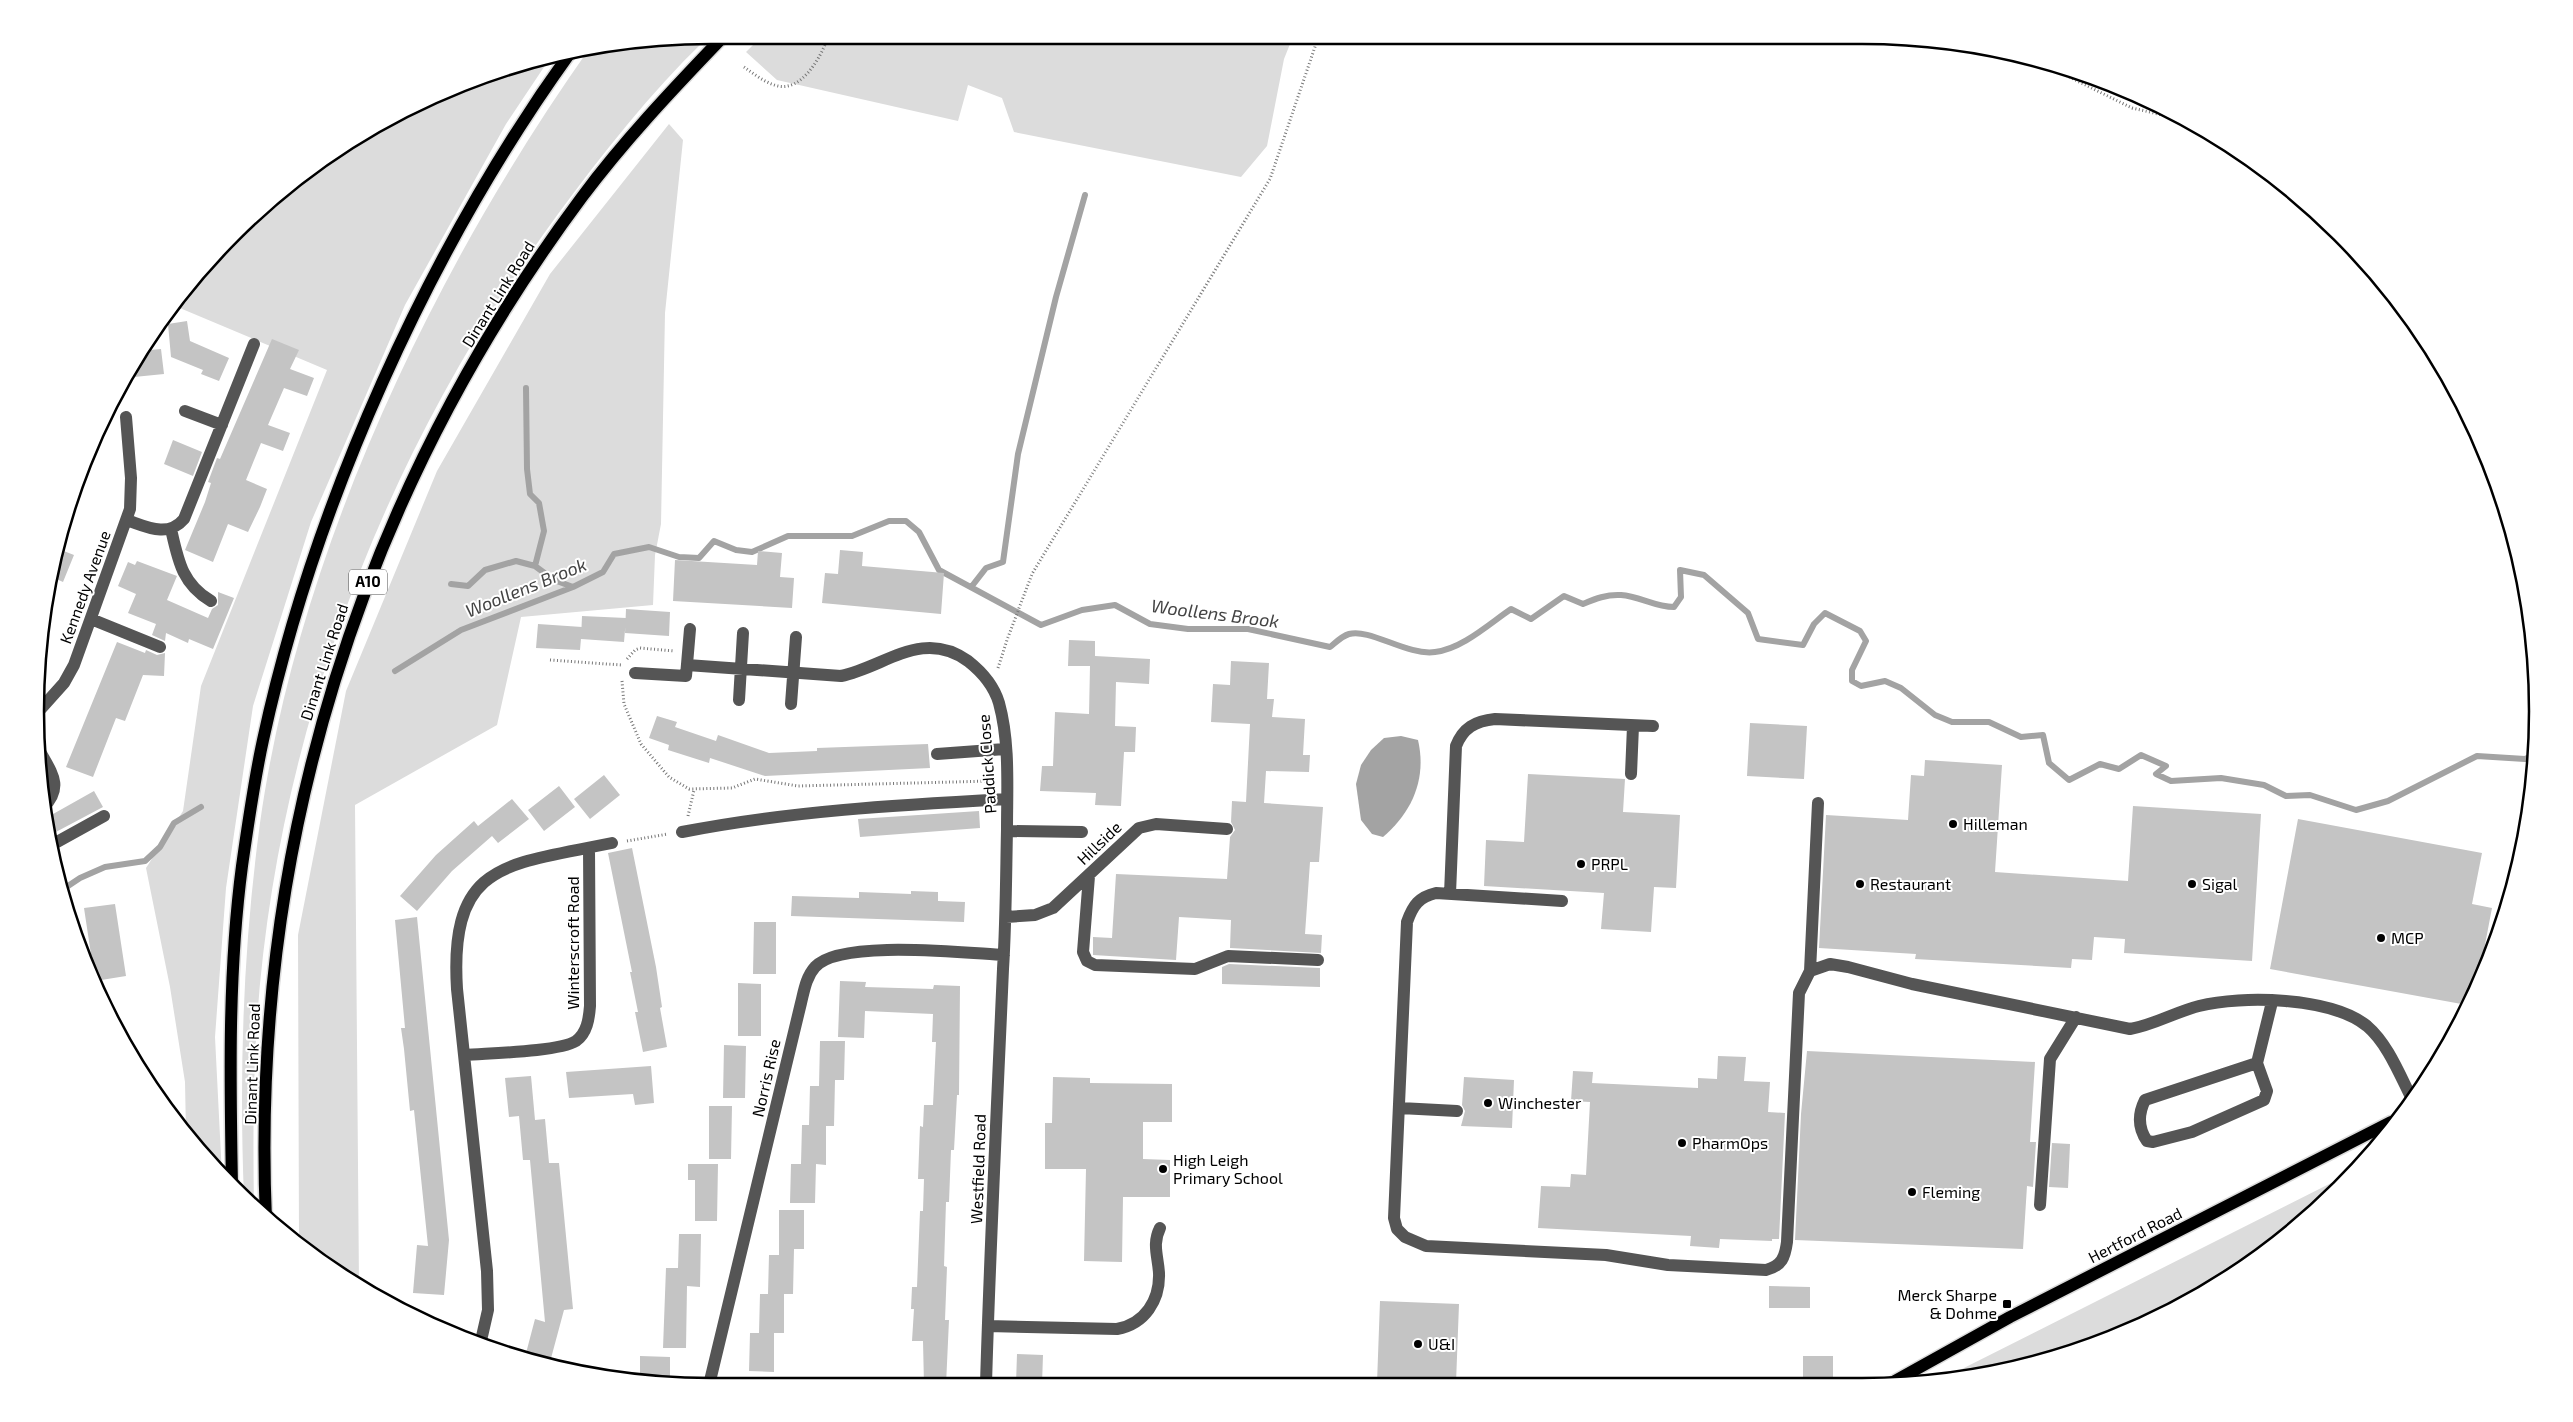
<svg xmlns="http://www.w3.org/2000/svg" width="2573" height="1422" font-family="'Exo 2',sans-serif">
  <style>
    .green { fill: #dcdcdc }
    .water { fill: #a3a3a3 }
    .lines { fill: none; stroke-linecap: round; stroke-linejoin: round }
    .stream { stroke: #a3a3a3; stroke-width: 6 }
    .building { fill: #c4c4c4 }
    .major-casing { stroke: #dbdbdb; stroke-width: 15 }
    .path { stroke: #777; stroke-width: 3; stroke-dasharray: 1 2.5; stroke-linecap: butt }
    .minor { stroke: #555; stroke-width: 12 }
    .major { stroke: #000; stroke-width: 12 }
    .poi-dot { fill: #000; stroke: #fff; stroke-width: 2 }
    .labels { text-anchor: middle; stroke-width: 4; stroke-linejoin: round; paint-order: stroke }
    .shield { fill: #fff; stroke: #4c4c4c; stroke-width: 1 }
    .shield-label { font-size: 15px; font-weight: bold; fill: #000 }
    .street-label { font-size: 16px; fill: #000; stroke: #fff }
    .poi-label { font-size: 16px; fill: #000; stroke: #fff; text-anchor: start }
    .water-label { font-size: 18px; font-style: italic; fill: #444; stroke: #fff }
    .rim { fill: none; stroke: #000; stroke-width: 2.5 }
  </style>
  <rect width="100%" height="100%" fill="#fff"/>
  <path class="green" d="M1292,39L1284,59L1267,146L1241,177L1014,132L1002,98L968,85L958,121L777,80L746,52L758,40Z
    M622,41H704C650,93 603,153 558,214C386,448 277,730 257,1021C253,1083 253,1146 254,1208L244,1198C239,1072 243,948 260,823C298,553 433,270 589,49Z
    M550,58L506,124L405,305L311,522L253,706L226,888L215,1037L222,1176L203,1156L186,1133L185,1082L170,987L146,868L183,811L201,686L327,370L175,306L233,233L300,175L412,105L494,71Z
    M669,124L683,140L665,313L661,524L655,555L653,605L521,617L497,725L355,805L359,1286L299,1243L298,935L346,691L437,471L550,274Z
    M2353,1172L2340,1189L2237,1273L2080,1351L1950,1381H1938Z"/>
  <path class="water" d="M1401,736L1418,740C1427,779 1412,812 1383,837L1372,834L1361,820L1356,784L1361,765L1371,750L1384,738Z"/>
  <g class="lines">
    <path class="stream" d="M526,388L527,469L530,494L539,503L544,531L535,566
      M451,584L468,586L485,570L516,561L535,566L554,580L573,587
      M972,586L986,568L1003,562L1018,454L1056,297L1085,195
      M395,671L461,630L573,587L603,572L614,554L649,547L679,557L699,558L714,541L736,550L752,552L788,536H852L889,521H906L919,532L939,570L1041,625L1082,610L1115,605L1150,624L1188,629H1248L1330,647C1335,643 1342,636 1349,634C1370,628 1407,656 1435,652C1462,649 1489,624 1511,609L1531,619L1564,596L1583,604C1595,599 1607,594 1621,595C1639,596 1655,607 1674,607L1681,597L1680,570L1704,575L1748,613L1758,639L1803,645L1814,624L1825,613L1860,631L1866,641L1852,670V681L1861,686L1885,681L1901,688L1935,715L1952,722H1989L2021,737L2043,735L2049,763L2069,780L2100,764L2119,769L2141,755L2166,766L2156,774L2171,781L2221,778L2264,785L2286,796L2310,795L2356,810L2388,801L2477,756L2525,759L2534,755
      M62,890L80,878L105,867L145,861L160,847L174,823L201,807"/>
  </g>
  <path class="building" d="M187,321L190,341L229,358L219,381L201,374L203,370L171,357L168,324Z
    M272,339L299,350L290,369L314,378L307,396L284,388L268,425L290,433L283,451L261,443L246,480L267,489L260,507L248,532L228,524L213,562L185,550L205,502L211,483L208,482L217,458L220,459Z
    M161,349L164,374L124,378L140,351Z
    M173,440L202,452L193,476L164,464Z
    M56,548L74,555L63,582L50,576Z
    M840,550L863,552L862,566L944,573L941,614L822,603L825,573L838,574Z
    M758,551L782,553L780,577L794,578L792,608L673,601L675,560L757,565Z
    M137,561L177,576L167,600L208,618L212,609L218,605V592L234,598L213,649L189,639L188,643L166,633L165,641L152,635L156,624L128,613L136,594L118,586L128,562L135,565Z
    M626,609L670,612L669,636L625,633Z
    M582,616L626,618L624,642L581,639Z
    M538,624L582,627L580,650L536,648Z
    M1069,640L1095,641V656L1150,659L1149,684L1116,682L1115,726L1136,727L1135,752H1124L1121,806L1095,805L1096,793L1040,791L1042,766H1053L1055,712L1089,714L1090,666H1068Z
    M117,642L145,653L146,650L157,655L165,653L164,676L143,675L125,721L116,718L93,777L66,767Z
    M1231,661L1269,663L1267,699H1274L1272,717L1305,719L1303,755H1310L1309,772L1266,771L1264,803L1323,807L1319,862H1310L1305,934L1322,935L1321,953L1230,948L1231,920L1179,917L1176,960L1093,955V937L1112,938L1116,874L1227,879L1230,837L1235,830L1231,822L1232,801L1246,802L1250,724L1211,722L1213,684L1230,685Z
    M657,716L677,722L675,727L716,741L718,735L769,753L817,751V748L928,744L930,768L765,776L710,758L709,763L668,750L669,745L649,738Z
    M1750,723L1807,726L1804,779L1747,776Z
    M1925,760L2002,765L1995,872L2128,881L2133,806L2261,814L2252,961L2124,953L2125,939L2094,937L2092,960L2072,959L2071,968L1915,959L1916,954L1819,948L1826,815L1908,820L1911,775L1924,776Z
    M1528,774L1625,779L1623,812L1680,815L1676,888L1654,887L1651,932L1601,929L1604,893L1484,886L1486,840L1524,842Z
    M604,775L620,795L590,819L574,799Z
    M559,786L575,807L544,831L528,810Z
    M94,791L103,807L54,833L46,818Z
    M512,799L529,819L498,843L492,836L452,871L417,911L400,896L436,855L474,821L478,826Z
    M979,811L980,828L860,837L858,819Z
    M2298,819L2482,853L2472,904L2492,908L2478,981L2467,1005L2270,969Z
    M632,848L656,967L662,1007L660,1008L667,1047L643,1052L635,1012H638L630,972H632L608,853Z
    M911,891L938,892V901L965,902L964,922L791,916L792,896L859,898V892L911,894Z
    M115,904L126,976L95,981L84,908Z
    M417,917L449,1240L444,1295L413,1293L417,1245L428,1246L414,1110L410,1111L404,1049L401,1028H405L395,920Z
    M754,922H776V974H753Z
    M1229,964L1320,968V987L1222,984V967Z
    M840,981L866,982L865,987L933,989L934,985L960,986L959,1095H957L954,1150H951L949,1202H946L944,1266L947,1267L945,1320H949L946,1385H924L923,1341H912L914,1309H911L912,1287H917L920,1211H923L924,1179H918L920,1126L923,1127L924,1105H933L936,1042H932L933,1014L865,1011L864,1038L838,1037Z
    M738,983L761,984V1036H738Z
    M820,1041H845L844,1080H835L834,1126H826V1165L816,1164L815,1203H790L791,1164H806H801L802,1125H809L810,1086H819Z
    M724,1045L746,1046L745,1098H723Z
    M1807,1051L2035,1062L2030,1142H2036L2033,1187L2027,1186L2023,1249L1795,1240L1801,1114Z
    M1718,1056L1746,1057L1744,1081L1770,1082L1768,1112L1785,1113L1779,1239H1772V1241L1720,1239L1719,1248L1690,1246L1691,1236L1538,1228L1541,1186L1570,1187L1571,1174L1586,1175L1590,1102L1571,1101L1573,1071L1593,1072L1592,1083L1698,1088V1078L1717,1079Z
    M651,1066L654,1103L635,1105L633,1094L569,1098L566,1072Z
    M531,1076L535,1120L545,1119L549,1163H559L573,1309L564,1310L550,1362L525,1357L535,1319L545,1322L530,1160H523L519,1116L509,1117L505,1078Z
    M1053,1077L1090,1078V1083L1172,1084V1122H1143V1159L1170,1160V1197H1123L1122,1262L1084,1261L1086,1169H1045V1123H1052Z
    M1464,1077L1514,1080L1512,1128L1461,1126L1465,1111L1462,1105Z
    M709,1106H732L731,1159H709Z
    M2052,1143L2070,1144L2068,1188L2049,1187Z
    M688,1164H718L717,1221H695V1180H688Z
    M779,1210H804V1249H794L793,1294H784V1333H774V1372L749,1371L750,1333H759L760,1294H768L769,1255H779Z
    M679,1234H701L700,1287L687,1286L686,1348H663L666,1268H678Z
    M1769,1286L1810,1287V1308H1769Z
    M1380,1301L1459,1304L1456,1383H1377Z
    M1017,1354L1043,1355L1042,1384H1016Z
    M640,1356L670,1357V1386L640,1380Z
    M1803,1356H1833V1382H1803Z"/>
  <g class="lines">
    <defs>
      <path id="major" d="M232,1186C230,1080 228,972 242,866C248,824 254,781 263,740C314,504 429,249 570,53
        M266,1220C250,848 360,495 582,197C623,142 672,90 720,40
        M1895,1381L2010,1317L2391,1122"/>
    </defs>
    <use href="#major" class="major-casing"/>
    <path class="path" d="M2041,63L2132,108L2189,121
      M744,67C754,74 765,83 778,86C802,91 820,58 827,40
      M627,659L635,650L640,648L674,651
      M550,660L622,665
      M998,668L1007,640L1032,574L1270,179L1318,38
      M622,681L624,704L641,744L669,777L689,789L732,788L755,779L798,786L991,781
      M688,816L694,790
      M627,841L668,834"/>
    <path class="minor" d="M185,411L222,425
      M127,520C147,527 168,538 184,519L254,344
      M171,529C178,560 182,584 211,601
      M91,619L160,647
      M687,665L841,676C885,667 922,628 968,661C982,672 994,686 999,703C1010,743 1007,788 1007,829C1006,876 1006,922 1003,969C997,1108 990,1246 986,1384
      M635,673L686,676L690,629
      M739,700L743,633
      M791,704L796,637
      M38,712L64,683L74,665L130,509L131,478L126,417
      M37,746C49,770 66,785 43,808
      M937,754L1005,749
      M1631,774L1633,726
      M1007,831L1082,832
      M682,832C790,811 897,805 1007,799
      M48,841L57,842L104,816
      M1089,876L1083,952L1087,961L1095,965L1195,969L1228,956L1318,960
      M1450,894L1456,746C1463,728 1475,721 1495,719L1653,726
      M1562,901L1436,893C1419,897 1413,905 1407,922L1394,1218L1397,1229L1405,1237L1426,1246L1606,1255L1668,1265L1766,1270C1782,1266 1785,1257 1787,1242L1799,993L1810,971L1830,964L1848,967L1912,984L2130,1029C2154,1025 2175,1012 2199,1006C2242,995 2331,997 2367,1026C2387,1043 2399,1073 2411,1097
      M1006,917L1035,915L1053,908L1139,828L1156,824L1227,829
      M1810,971L1818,803
      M465,1055C489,1053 558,1052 576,1041C587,1033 589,1019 590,1006L589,848
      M2257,1063L2145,1100C2138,1114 2138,1128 2147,1141L2153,1142L2192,1132L2264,1100L2267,1091L2257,1063L2272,1002
      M1400,1108L1457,1111
      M2040,1205L2050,1059L2076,1017
      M988,1326L1117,1329C1145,1324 1160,1300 1159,1273C1158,1256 1152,1244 1160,1228
      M480,1345L488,1310L487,1271L457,989C449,860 508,865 612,843
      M709,1385L801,1003C804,991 806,977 815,967C839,939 965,953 1004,955"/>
    <use href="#major" class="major"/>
  </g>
  <g class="poi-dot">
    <circle cx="1953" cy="824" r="5"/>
    <circle cx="1581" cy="864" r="5"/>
    <circle cx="1860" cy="884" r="5"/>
    <circle cx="2192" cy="884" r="5"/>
    <circle cx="2381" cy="938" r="5"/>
    <circle cx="1488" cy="1103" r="5"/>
    <circle cx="1682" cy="1143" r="5"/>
    <circle cx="1163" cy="1169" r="5"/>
    <circle cx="1912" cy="1192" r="5"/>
    <rect x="2002" y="1299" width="10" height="10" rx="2.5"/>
    <circle cx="1418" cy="1344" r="5"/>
  </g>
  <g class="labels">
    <rect class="shield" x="349" y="569.5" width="38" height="25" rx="4"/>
    <g class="shield-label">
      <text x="368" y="587">A10</text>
    </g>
    <g class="street-label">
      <text transform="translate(498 294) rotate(-58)" y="6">Dinant Link Road</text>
      <text transform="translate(85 587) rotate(-70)" y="6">Kennedy Avenue</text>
      <text transform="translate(324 662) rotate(-72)" y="6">Dinant Link Road</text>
      <text transform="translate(987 764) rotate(-94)" y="6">Paddick Close</text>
      <text transform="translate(1099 843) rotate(-44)" y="6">Hillside</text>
      <text transform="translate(573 943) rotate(-90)" y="6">Winterscroft Road</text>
      <text transform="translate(252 1064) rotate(-88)" y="6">Dinant Link Road</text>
      <text transform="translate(766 1078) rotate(-77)" y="6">Norris Rise</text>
      <text transform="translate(978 1169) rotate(-88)" y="6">Westfield Road</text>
      <text transform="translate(2135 1235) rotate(-27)" y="6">Hertford Road</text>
    </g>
    <g class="poi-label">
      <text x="1963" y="830">Hilleman</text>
      <text x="1591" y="870">PRPL</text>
      <text x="1870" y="890">Restaurant</text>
      <text x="2202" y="890">Sigal</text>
      <text x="2391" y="944">MCP</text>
      <text x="1498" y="1109">Winchester</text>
      <text x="1692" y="1149">PharmOps</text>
      <text x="1173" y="1166">High Leigh<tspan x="1173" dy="18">Primary School</tspan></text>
      <text x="1922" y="1198">Fleming</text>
      <text x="1997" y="1301" text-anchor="end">Merck Sharpe<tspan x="1997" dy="18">&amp; Dohme</tspan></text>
      <text x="1428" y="1350">U&amp;I</text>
    </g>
    <g class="water-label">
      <text transform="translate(526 588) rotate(-22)" y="6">Woollens Brook</text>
      <text transform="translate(1215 614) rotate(7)" y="6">Woollens Brook</text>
    </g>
  </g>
  <path d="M0 0H2573V1422H0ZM711 44H1862A667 667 0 0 1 2529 711V711A667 667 0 0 1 1862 1378H711A667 667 0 0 1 44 711V711A667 667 0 0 1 711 44Z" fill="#fff" fill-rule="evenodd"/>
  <path class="rim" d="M711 44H1862A667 667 0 0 1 2529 711V711A667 667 0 0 1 1862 1378H711A667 667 0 0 1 44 711V711A667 667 0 0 1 711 44Z"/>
</svg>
